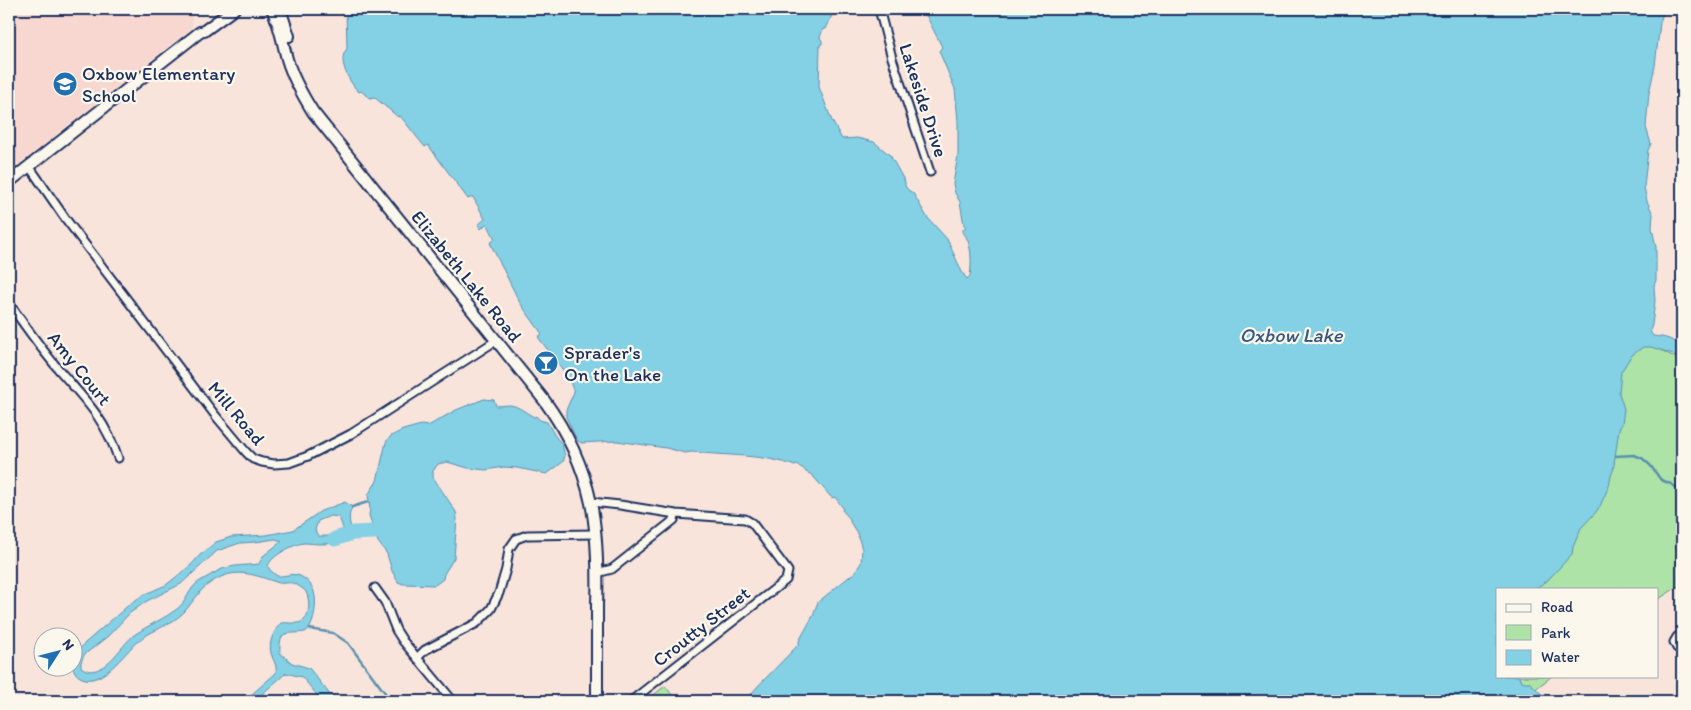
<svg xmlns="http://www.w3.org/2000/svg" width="1691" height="710" font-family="Itim,sans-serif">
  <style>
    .built { fill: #f8d7d0 }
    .green { fill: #ade3a6; stroke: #648982 }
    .water { fill: #84d0e4; stroke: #5a90ae; fill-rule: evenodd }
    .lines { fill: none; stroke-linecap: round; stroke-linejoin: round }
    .stream { stroke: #5a90ae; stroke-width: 2.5 }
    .river { stroke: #84d0e4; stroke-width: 15 }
    .street-casing { stroke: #1b2f5e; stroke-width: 11 }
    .secondary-casing { stroke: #1b2f5e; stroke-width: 14 }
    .street { stroke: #fbf7ec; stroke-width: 7 }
    .secondary { stroke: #fbf7ec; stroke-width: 10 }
    .labels { text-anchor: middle; stroke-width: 4.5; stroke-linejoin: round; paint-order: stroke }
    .poi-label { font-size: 19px; fill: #1b2f5e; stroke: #fbf7ec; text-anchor: start }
    .street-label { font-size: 19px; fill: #1b2f5e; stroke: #fbf7ec }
    .water-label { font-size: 20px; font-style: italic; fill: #355780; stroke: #fbf7ec }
  </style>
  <rect width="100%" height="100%" fill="#f9e4dc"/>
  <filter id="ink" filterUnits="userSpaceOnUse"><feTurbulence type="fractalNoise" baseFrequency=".02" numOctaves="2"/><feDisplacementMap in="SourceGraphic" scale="10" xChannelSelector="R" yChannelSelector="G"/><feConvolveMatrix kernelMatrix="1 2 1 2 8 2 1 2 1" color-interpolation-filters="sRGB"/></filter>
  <g filter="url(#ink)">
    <path class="built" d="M9,9H192V28L15,167L9,140Z"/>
    <path class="green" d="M1638,338L1682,361V584L1657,600V589H1497L1481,627L1582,370Z
      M1501,676H1552L1520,701Z
      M665,686L677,701H646Z"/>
    <path class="water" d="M346,9H835L826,29H823L820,37L822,41V44L820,45L819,87L832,121L842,139L857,138L874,142L890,155L905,182V186L908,190L913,193L927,217L947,239L962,272L967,279L970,276C972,262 972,243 963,232V229L966,227L964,225L960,202L955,193L953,184L958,155V121L955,89L939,51L942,47L923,9H1664L1660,23L1655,66L1649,93L1646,127L1651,144L1648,150L1644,187L1647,201L1653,214L1652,228L1656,247V280L1654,286L1655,301L1652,325L1650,331L1653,336C1666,337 1673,339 1682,348V363L1673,354L1651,347H1643L1631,356L1621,372L1619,393L1624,409L1622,424L1619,429L1613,471L1611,476L1609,486L1600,506L1596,512L1581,528L1573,547L1572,554L1547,581L1534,589H1497V676H1519L1520,680L1525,682H1529L1549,701H749L752,693L757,687L799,644V641L814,614V612L818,602L855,572L861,563L862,549L857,533L850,522V519L842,510L843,508L835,497L833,498L830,496L812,475L806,472L804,469L797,465L795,466C765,454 725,456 692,452L685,453L666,448L617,441L581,443L577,440L566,417V410L574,392C566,370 551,355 538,337L542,334L520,303L490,243L495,239L488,225L486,224L481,229L478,225L485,219L473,197L468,199L428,145L425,147C416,137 409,126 400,116L398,117L374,97L370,98L361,91L359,92C350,84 336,59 347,49Z
      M484,399L494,400L496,406C501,406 505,405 510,405C519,406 526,413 534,417L536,416L540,420L547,422L555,436L562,444L565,456L563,462L547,474L517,468L504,467L486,470L468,468L447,462L438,464L433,471V477L456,512L457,518L454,558L444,574L443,579L435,585L403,584L398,582L392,571L387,554L378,542L374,532L369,515L370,509L368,495L377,481L386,442L391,436L403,430L421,425L428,426L456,410Z
      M345,502L351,506L352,508C347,516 350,527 354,535C344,542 333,544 320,544C315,544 310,543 304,543C294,544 271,556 268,566L270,570L277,576C284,577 292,572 300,576C318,585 317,603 313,620C311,626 310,629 305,632C286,635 279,628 280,653L292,663L309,668L335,701H322L302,677L286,673L254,701H244L276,673C277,664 273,661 271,653C268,643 274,630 281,623C288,622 298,625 303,621C310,616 310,599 306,592C304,589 300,587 297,585C291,581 286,584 279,583C260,577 241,568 221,577C212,581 202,588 197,596C190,604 186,612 177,618C165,627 149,632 138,641C125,652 101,689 80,677C73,673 72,665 73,657L85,643L131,603L143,595L166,585L191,565L200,555L216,542L231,537L266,535L293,530L321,511ZM330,516L339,517L344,531L337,536H318L315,530L318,521ZM275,539L282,541L263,556L259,564C244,566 228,564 214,573C208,577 200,580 195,585C188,592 186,602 177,609C164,619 148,625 134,635C121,645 101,683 81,667V662L84,655L108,636L130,613L147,601L181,584L217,551L240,543L256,542Z"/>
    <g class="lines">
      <path class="stream" d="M1616,456L1634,455L1642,458L1650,465L1661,480L1669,483L1682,491
        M1681,491L1682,502
        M352,507L368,502
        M1682,536C1673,542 1677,552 1682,560
        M1682,566C1679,575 1679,583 1682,592
        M309,629L333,633L348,643L391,701"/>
      <path class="river" d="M335,539L353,533L394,531"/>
      <defs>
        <path id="street" d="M879,9L892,58L930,172
          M29,166L65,218L215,415L246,452L253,459L262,462L274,464L289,463L308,456L351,434L497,340
          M9,303C25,326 42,350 60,371C86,401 105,419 118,458
          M591,502L620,505L676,514L745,519L752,523L788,571L786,580L631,701
          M597,573L612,569L674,520L676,514
          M375,588L385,602L396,630L403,641L453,701
          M1682,634L1677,637L1674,642L1677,648L1682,650
          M418,657L425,650L477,623L491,609L499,593L506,569L509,549L516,539L527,535L595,534"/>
        <path id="secondary" d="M272,9C280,25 282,41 287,59C292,76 303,96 313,112L544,400C566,430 583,466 591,503C598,537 598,572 597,606C597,638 597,669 597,701
          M280,9L289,36
          M9,182L200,32L204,31L234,9"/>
      </defs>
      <use href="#street" class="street-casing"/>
      <use href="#secondary" class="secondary-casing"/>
      <use href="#street" class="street"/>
      <use href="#secondary" class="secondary"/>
    </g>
  </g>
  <defs>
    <symbol id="school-disc" viewBox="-11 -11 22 22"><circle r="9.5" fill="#1f6fb2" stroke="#fbf7ec"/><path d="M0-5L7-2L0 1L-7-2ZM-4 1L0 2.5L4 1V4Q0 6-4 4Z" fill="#fff"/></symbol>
    <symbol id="bar-disc" viewBox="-11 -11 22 22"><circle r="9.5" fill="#1f6fb2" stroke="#fbf7ec"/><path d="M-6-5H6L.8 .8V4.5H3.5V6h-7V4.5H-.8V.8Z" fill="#fff"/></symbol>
  </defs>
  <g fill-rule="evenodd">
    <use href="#school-disc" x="51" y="70" width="28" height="28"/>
    <use href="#bar-disc" x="532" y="349" width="28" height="28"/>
  </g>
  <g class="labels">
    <g class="poi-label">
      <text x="82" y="80">Oxbow Elementary<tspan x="82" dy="22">School</tspan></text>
      <text x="564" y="359">Sprader's<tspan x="564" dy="22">On the Lake</tspan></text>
    </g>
    <g class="street-label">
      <text transform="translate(924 100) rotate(72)" y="7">Lakeside Drive</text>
      <text transform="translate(467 276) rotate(51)" y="7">Elizabeth Lake Road</text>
      <text transform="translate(80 368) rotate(51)" y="7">Amy Court</text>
      <text transform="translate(237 413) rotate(50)" y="7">Mill Road</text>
      <text transform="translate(701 626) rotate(-38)" y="7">Croutty Street</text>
    </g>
    <g class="water-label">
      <text x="1291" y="342">Oxbow Lake</text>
    </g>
  </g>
  <rect width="1691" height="710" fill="none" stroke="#fbf7ec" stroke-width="30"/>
  <rect x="15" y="15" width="1661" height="680" fill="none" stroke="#1b2f5e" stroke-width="2" filter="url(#ink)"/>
  <rect x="1496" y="588" width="162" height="90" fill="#fbf7ec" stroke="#a1a7b3"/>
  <rect x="1506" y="604" width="25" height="8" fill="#fbf7ec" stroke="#a1a7b3"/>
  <text x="1541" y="612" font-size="15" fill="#1b2f5e">Road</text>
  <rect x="1506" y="625" width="25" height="15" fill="#ade3a6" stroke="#a1a7b3"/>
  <text x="1541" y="638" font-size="15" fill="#1b2f5e">Park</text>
  <rect x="1506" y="650" width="25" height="15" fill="#84d0e4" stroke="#a1a7b3"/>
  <text x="1541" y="662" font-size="15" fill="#1b2f5e">Water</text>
  <g transform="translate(58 652) rotate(54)"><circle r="24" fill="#fbf7ec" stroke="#a1a7b3"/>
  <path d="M0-4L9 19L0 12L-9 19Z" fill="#1f6fb2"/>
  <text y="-8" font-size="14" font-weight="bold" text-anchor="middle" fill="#1b2f5e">N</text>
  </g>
</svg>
